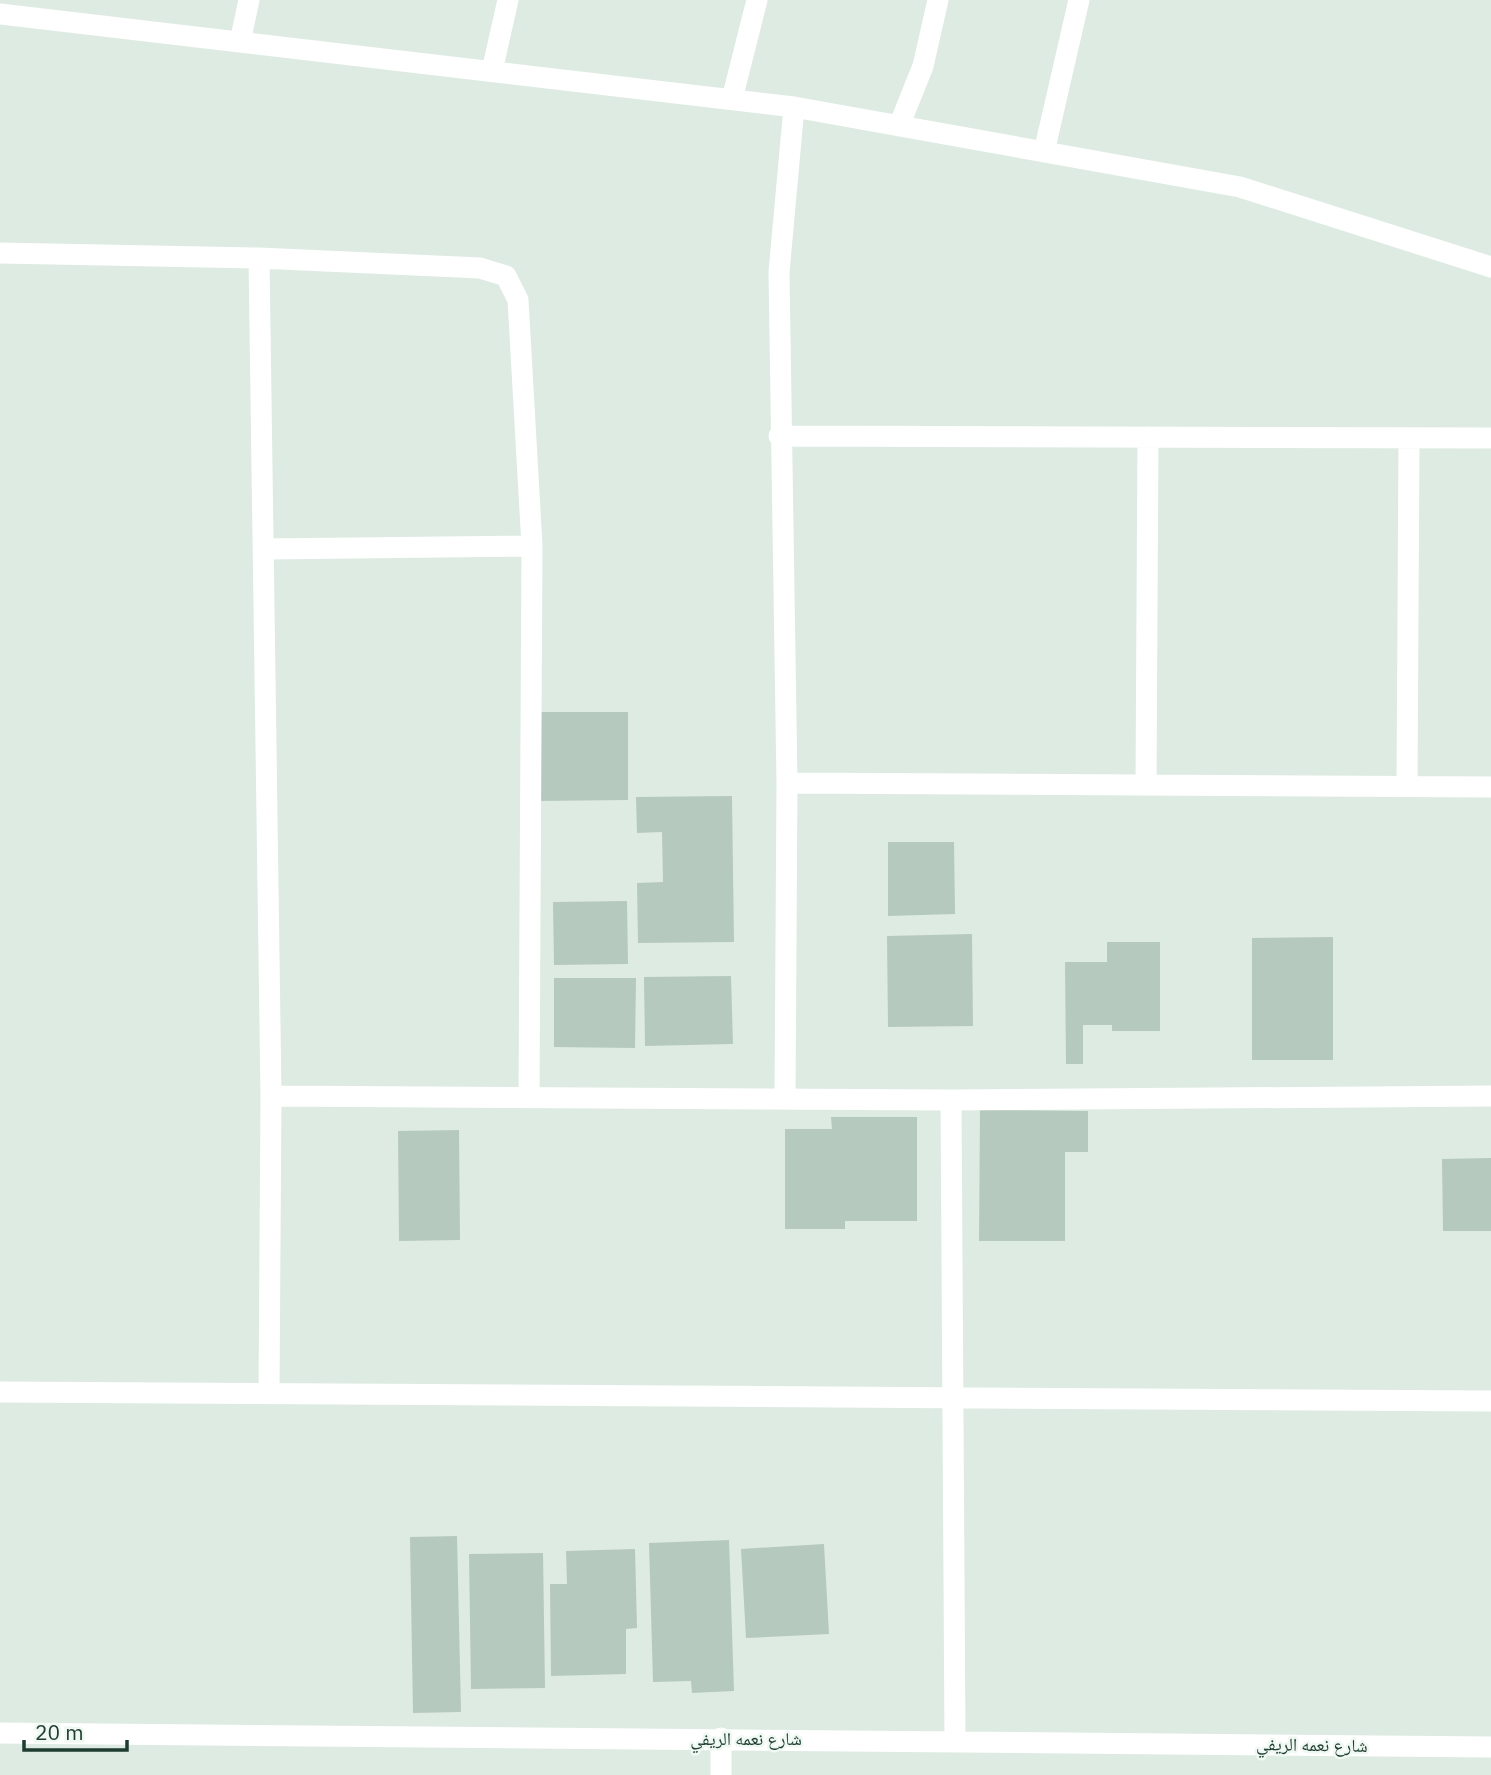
<svg xmlns="http://www.w3.org/2000/svg" width="1491" height="1775" font-family="'IBM Plex Sans','Noto Naskh Arabic',sans-serif">
  <style>
    .building { fill: #b6c9be }
    .lines { fill: none; stroke-linecap: round; stroke-linejoin: round }
    .minor { stroke: #fff; stroke-width: 21 }
    .labels { text-anchor: middle; stroke-width: 5; stroke-linejoin: round; paint-order: stroke }
    .street-label { font-size: 18px; fill: #1e3c2f; stroke: #eff8f2 }
  </style>
  <rect width="100%" height="100%" fill="#deebe3"/>
  <path class="building" d="M538,712H628V800L538,801Z
    M732,796L734,942L638,943L637,883L663,882L662,832L637,833L636,797Z
    M888,842H954L955,914L888,916Z
    M627,901L628,964L554,965L553,902Z
    M972,934L973,1026L888,1027L887,936Z
    M1333,937V1060H1252V938Z
    M1107,942H1160V1031H1112V1025H1083V1064H1066L1065,962H1107Z
    M731,976L733,1044L645,1046L644,977Z
    M554,978H636L635,1048L554,1047Z
    M980,1110L1088,1111V1152H1065V1241H979Z
    M831,1117H917V1221H845V1229H785V1129H832Z
    M459,1130L460,1240L399,1241L398,1131Z
    M1491,1158V1231H1443L1442,1159Z
    M457,1536L461,1712L413,1713L410,1537Z
    M729,1540L734,1691L692,1693L691,1681L653,1682L649,1543Z
    M824,1544L829,1634L746,1638L741,1549Z
    M635,1549L637,1628L626,1629V1674L551,1676L550,1584H567L566,1551Z
    M543,1553L545,1688L471,1689L469,1554Z"/>
  <g class="lines">
    <path class="minor" d="M0,14L794,107L1240,187L1491,267
      M240,42L249,0
      M492,71L508,0
      M732,99L757,0
      M899,126L923,66L938,0
      M1044,152L1079,0
      M0,253L259,258L480,268L506,276L518,300L532,546L529,1097
      M259,258L271,1096L269,1393
      M779,436L1491,438
      M264,549L532,546
      M787,783L1491,787
      M1146,785L1148,437
      M1407,786L1409,439
      M271,1096L951,1100L1491,1096
      M785,1098L787,783L779,272L794,107
      M951,1100L955,1740
      M0,1392L1491,1401
      M0,1733L1491,1747
      M721,1775V1738"/>
  </g>
  <g class="labels">
    <g class="street-label">
      <text x="746" y="1745">شارع نعمه الريفي</text>
      <text transform="translate(1312 1745) rotate(1)" y="6">شارع نعمه الريفي</text>
    </g>
  </g>
  <path d="M24 1740v10h103v-10" fill="none" stroke="#1e3c2f" stroke-width="3.5"/>
  <text x="35" y="1740" font-size="21" fill="#1e3c2f" stroke="#eff8f2" stroke-width="5" paint-order="stroke">20 m</text>
</svg>
